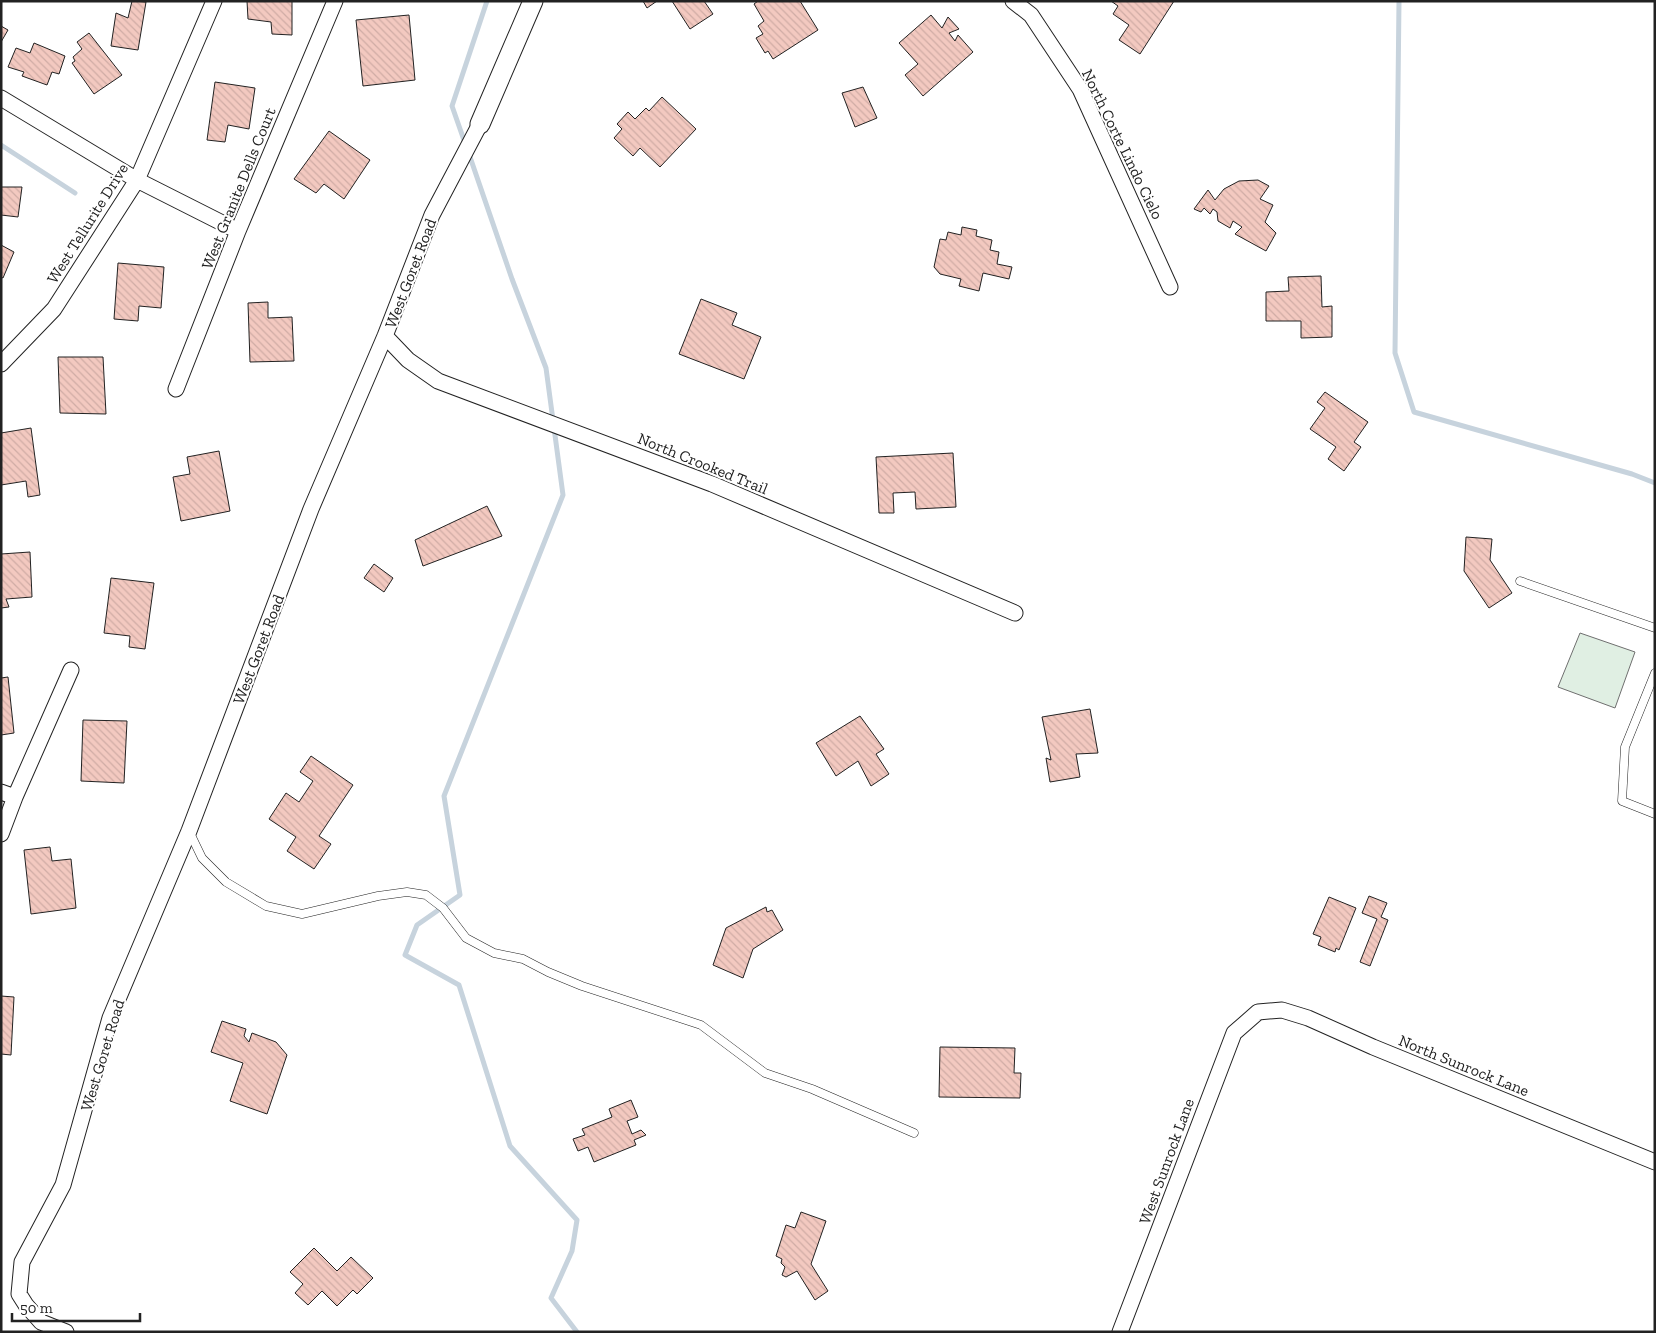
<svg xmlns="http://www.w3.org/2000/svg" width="1656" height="1333" font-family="'Zilla Slab',serif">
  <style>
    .pitch { fill: #e0efe3; stroke: #6f6f6f }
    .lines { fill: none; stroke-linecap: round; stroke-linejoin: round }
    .stream { stroke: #c7d3dd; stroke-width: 5 }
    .building { fill: url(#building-back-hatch); stroke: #222 }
    .service-casing { stroke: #222; stroke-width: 9 }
    .minor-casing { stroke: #222; stroke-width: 17 }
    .tertiary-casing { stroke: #222; stroke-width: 21 }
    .service { stroke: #fff; stroke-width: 8 }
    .minor { stroke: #fff; stroke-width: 15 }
    .tertiary { stroke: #fff; stroke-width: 19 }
    .labels { text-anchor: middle; stroke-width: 4; stroke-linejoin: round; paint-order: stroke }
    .street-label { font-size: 16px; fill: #222; stroke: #fff }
  </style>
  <defs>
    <pattern id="building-back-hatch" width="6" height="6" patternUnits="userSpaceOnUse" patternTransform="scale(1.25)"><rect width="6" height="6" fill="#f3c9c0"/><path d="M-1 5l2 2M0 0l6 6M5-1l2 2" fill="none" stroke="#d0aca5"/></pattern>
  </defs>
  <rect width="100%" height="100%" fill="#fff"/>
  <path class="pitch" d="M1580,633L1635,652L1615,708L1558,687Z"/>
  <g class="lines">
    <path class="stream" d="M1399,1L1395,353L1414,412L1632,474L1655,483
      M1,145L75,193
      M466,146L452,106L487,1
      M469,154L512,279L546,368L563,495L444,796L460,895L417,925L405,955L459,985L510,1146L577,1220L572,1251L551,1298L577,1332"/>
  </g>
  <path class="building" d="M132,1L146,2L138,50L111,46L116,13L128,18Z
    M247,1H292V35L272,34L271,22L248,19Z
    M643,1H657L647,8Z
    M672,1H704L713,14L690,29Z
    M758,1H800L818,30L773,59L768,51L765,53L756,38L763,34L758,26L764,21L754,4Z
    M1174,1L1140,54L1119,40L1129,25L1113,14L1118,6L1111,1Z
    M409,15L415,80L363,86L356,20Z
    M931,15L942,28L948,17L959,29L949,33L955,41L958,35L973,52L923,96L905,75L918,64L899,43Z
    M1,26L8,30L1,42Z
    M89,33L122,75L94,94L72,63L75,61L73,57L82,49L77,42Z
    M34,43L65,56L59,74L52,72L47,85L22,76L24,72L8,67L16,48L30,53Z
    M215,82L255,88L249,129L228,125L225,142L207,140Z
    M863,87L877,118L855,127L842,93Z
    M662,97L696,129L660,167L640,148L633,156L614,138L622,129L617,124L628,112L635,119L646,108L649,111Z
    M329,131L370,160L344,199L324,184L316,193L294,179Z
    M1258,180L1269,186L1260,199L1273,205L1265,222L1276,233L1266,251L1235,234L1242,227L1233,221L1230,228L1218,221L1217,212L1213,209L1210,214L1204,208L1201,212L1194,209L1208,190L1215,200L1224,189L1239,181Z
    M1,187H22L18,217L1,215Z
    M962,227L977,230L976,236L992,240L990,250L999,252L997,264L1012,267L1009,279L983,273L979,291L959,286L961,279L940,274L934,267L940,239L946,240L948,232L961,235Z
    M1,245L14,252L3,278L1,277Z
    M118,263L164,267L161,308L139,306L138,321L114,319Z
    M1321,276L1322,307L1332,306V337L1301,338V321H1266V292L1289,291L1288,277Z
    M701,299L737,313L732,325L761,337L744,379L679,354Z
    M268,302V318L292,317L294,361L250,362L248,303Z
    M58,357H103L106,414L60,413Z
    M1325,392L1368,422L1354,442L1361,447L1344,471L1328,459L1336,447L1310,429L1325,408L1317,402Z
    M31,428L40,495L28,497L26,481L1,485V433Z
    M219,451L230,511L181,521L173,477L190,474L187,457Z
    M953,453L956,507L916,509L915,492L893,493L894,513H879L876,457Z
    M487,506L502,536L423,566L415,540Z
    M1466,537L1492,539L1490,560L1512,593L1489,608L1464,571Z
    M30,552L32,597L6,599L9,607L1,608V554Z
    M374,564L393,578L384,592L364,578Z
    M111,578L154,583L145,649L129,647L130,636L104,633Z
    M8,677L14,733L1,735V678Z
    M1090,709L1098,753L1076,754L1080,777L1050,782L1046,758L1051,760L1042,717Z
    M860,716L884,749L876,754L889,774L871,786L858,761L836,776L816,743Z
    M83,720L127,721L124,783L81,781Z
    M311,756L353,785L319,836L331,844L314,869L287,851L296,837L269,819L286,793L299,802L313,781L300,772Z
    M50,847L52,861L71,859L76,908L31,914L24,850Z
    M1369,896L1387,903L1381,917L1388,920L1370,966L1360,962L1377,919L1362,913Z
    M1329,897L1356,908L1339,950L1336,948L1335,952L1318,945L1321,937L1313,934Z
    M766,907L767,912L772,910L783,930L753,949L743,978L713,965L726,928Z
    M1,996L14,997L11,1055L1,1054Z
    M222,1021L246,1029L244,1036L249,1042L252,1033L276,1042L287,1055L267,1114L230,1101L243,1063L211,1052Z
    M940,1047L1015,1048L1014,1073H1021L1020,1098L939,1097Z
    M631,1100L638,1117L627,1121L632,1134L641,1130L646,1135L634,1140L636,1145L594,1162L588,1147L578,1151L573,1139L585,1135L582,1129L612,1117L609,1109Z
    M801,1212L826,1221L811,1264L828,1291L815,1300L797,1271L786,1277L782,1275L785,1267L781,1263L782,1259L776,1256L786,1225L795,1228Z
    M314,1248L337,1271L351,1257L373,1278L357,1294L353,1290L337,1306L322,1291L308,1305L295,1293L303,1284L290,1272Z"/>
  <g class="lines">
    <defs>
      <path id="service" d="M1520,581L1655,628
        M1655,673L1625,747L1622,801L1655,814
        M189,831L202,858L226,882L266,906L302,914L378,896L407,892L426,895L443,908L466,938L494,953L523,959L548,972L582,986L701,1025L765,1073L812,1089L914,1133"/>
      <path id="minor" d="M1013,1L1031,15L1080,89L1170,287
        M1,98L137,180L238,231
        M385,336L408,360L438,381L712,484L1015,613
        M1,364L54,309L137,180L214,1
        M176,389L238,231L335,1
        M1,792L15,797L71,670
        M1,834L15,797
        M66,1332L41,1322L26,1305L19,1294L22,1262L63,1185L110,1018L189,831L311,509L385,336L432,215L480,124
        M1120,1332L1234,1033L1258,1012L1282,1010L1308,1018L1373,1047L1655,1162"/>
      <path id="tertiary" d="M480,124L533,1"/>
    </defs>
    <use href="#service" class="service-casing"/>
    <use href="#minor" class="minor-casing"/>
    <use href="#tertiary" class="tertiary-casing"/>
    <use href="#service" class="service"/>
    <use href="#minor" class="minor"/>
    <use href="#tertiary" class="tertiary"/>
  </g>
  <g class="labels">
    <g class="street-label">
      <text transform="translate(1123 144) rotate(64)" y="6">North Corte Lindo Cielo</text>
      <text transform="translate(238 188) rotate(-68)" y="6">West Granite Dells Court</text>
      <text transform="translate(87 223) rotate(-58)" y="6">West Tellurite Drive</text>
      <text transform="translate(410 273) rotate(-69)" y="6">West Goret Road</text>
      <text transform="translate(703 463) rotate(22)" y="6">North Crooked Trail</text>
      <text transform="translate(258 649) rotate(-69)" y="6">West Goret Road</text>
      <text transform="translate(102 1055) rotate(-73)" y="6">West Goret Road</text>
      <text transform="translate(1464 1065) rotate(22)" y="6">North Sunrock Lane</text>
      <text transform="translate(1166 1161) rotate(-70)" y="6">West Sunrock Lane</text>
    </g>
  </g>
  <rect width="1656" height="1333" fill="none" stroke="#222222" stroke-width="5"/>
  <path d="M12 1313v8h128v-8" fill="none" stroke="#222222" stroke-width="2.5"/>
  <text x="20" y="1313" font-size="15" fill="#222222" stroke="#ffffff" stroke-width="4" paint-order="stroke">50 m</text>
</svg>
